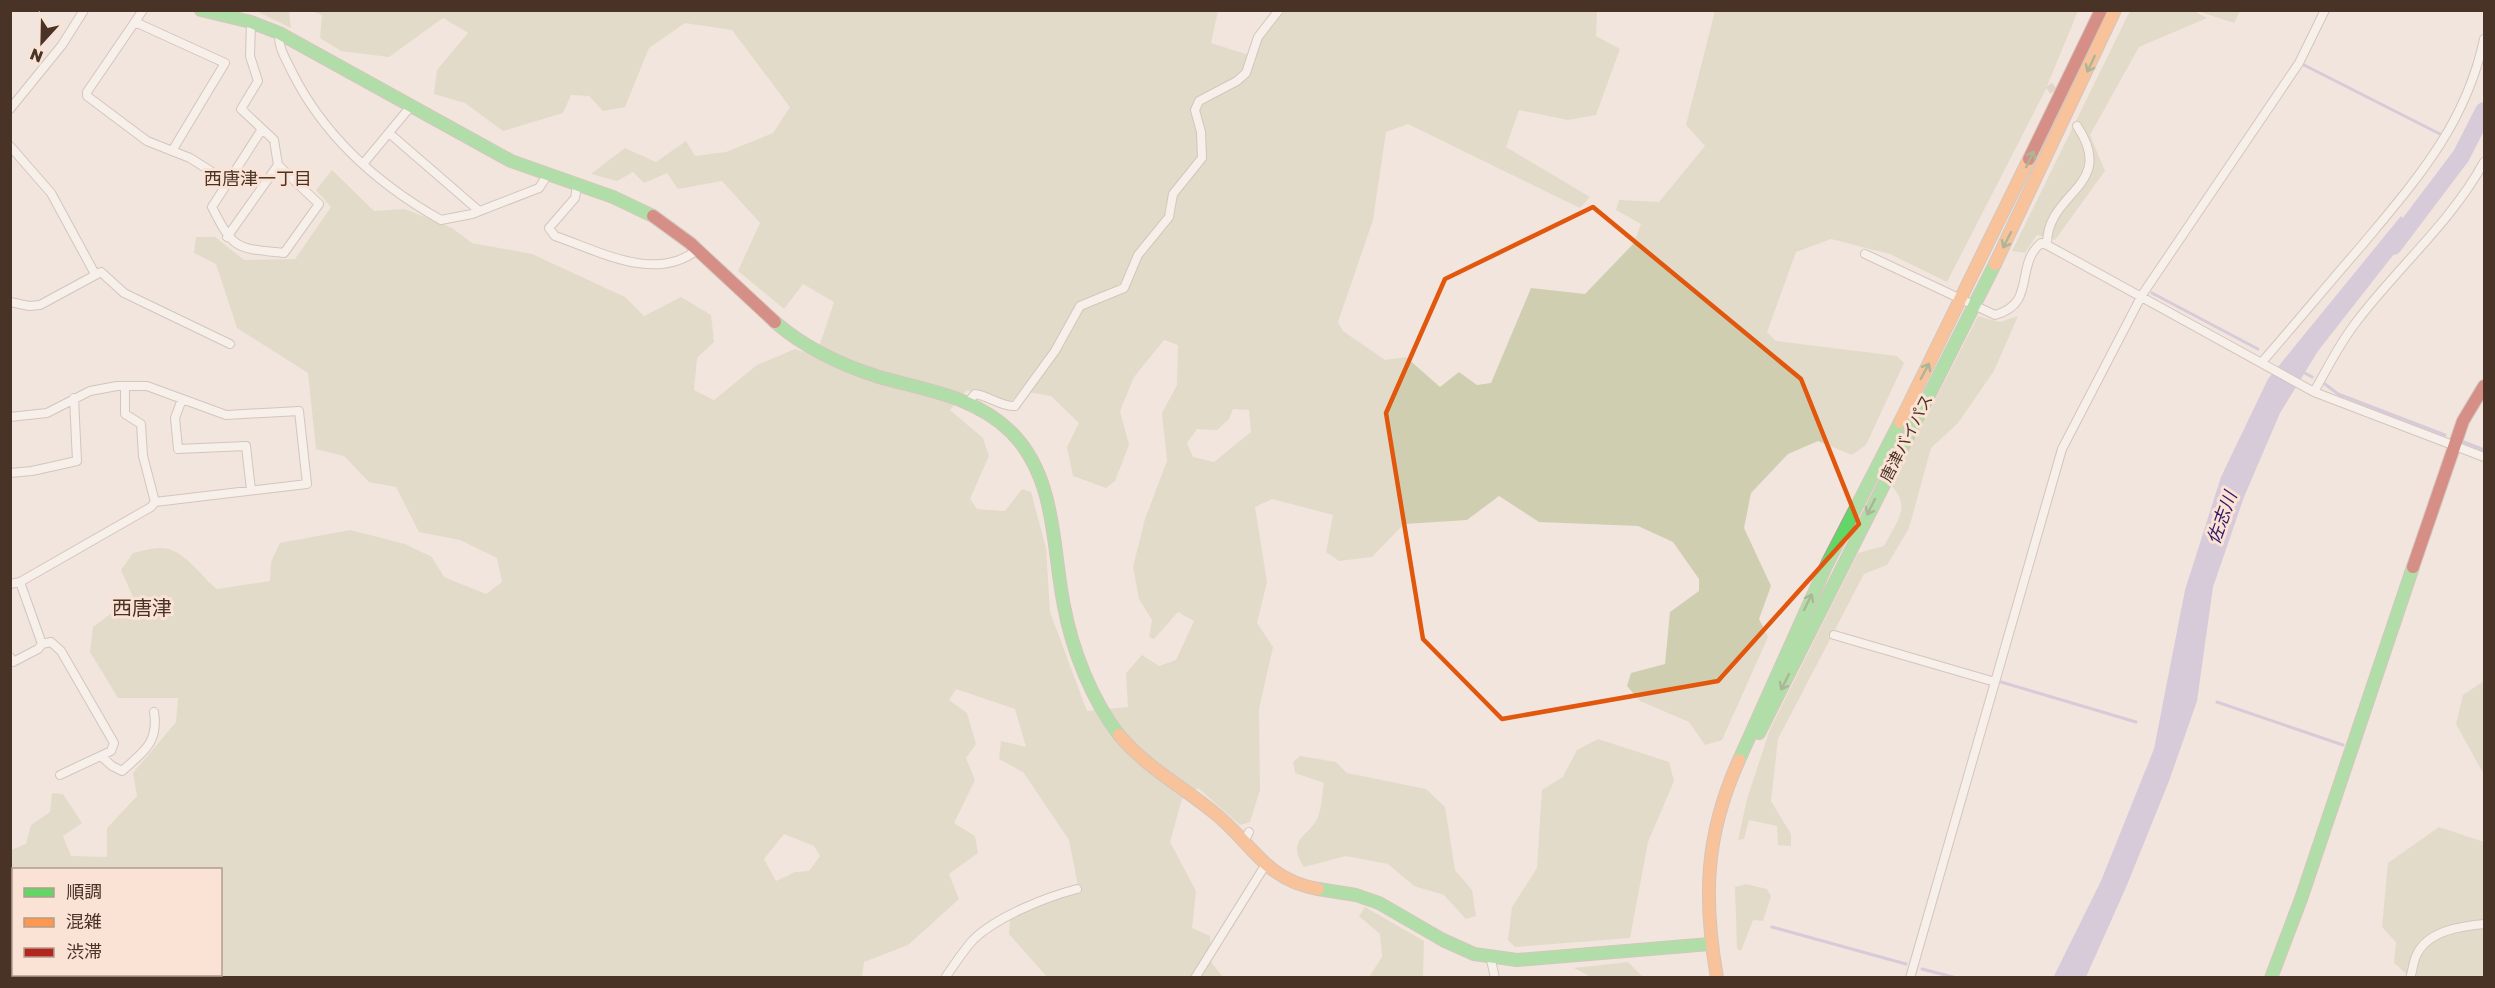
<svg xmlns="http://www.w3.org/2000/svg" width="2495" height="988" font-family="'Golos Text','Noto Sans JP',sans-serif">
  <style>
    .green { fill: #d0ceb1; fill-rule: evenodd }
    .water { fill: #b6a8d5 }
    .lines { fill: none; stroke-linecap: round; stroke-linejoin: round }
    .stream { stroke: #b6a8d5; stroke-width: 3 }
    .river { stroke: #b6a8d5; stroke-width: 18 }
    .street-tunnel { stroke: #d0c1b8; stroke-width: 8; stroke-dasharray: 8 4; stroke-linecap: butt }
    .street-casing { stroke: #ae9f95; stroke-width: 10 }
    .fast-casing { stroke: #ae9f95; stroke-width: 14 }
    .slow-casing { stroke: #ae9f95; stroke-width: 14 }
    .jam-casing { stroke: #ae9f95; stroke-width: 14 }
    .street { stroke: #fdfbfa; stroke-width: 8 }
    .fast { stroke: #63d668; stroke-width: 12 }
    .slow { stroke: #ff974d; stroke-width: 12 }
    .jam { stroke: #b3261e; stroke-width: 12 }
    .oneway { stroke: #557c44 }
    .marked { fill: none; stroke: #e0570d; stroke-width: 4.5; stroke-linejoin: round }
    .labels { text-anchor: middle; stroke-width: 6; stroke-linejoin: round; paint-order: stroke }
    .street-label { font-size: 16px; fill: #493326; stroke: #fae3d5 }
    .neighbourhood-label { font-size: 18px; fill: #493326; stroke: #fae3d5 }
    .water-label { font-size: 18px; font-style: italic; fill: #331565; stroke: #fae3d5 }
    .quarter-label { font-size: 20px; fill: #493326; stroke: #fae3d5 }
  </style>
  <rect width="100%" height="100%" fill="#f2e5dd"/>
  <path class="green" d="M256,11H289L291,28Z
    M311,11H1218L1211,43L1255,57L1262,38L1285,11H1597L1596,36L1620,49L1596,115L1568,120L1519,110L1506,147L1590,197L1580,208L1408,124L1386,132L1373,220L1338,322L1343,331L1385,360L1406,357L1440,387L1459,372L1477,385L1491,383L1531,288L1585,294L1634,243L1641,224L1616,210L1619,200L1659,202L1705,146L1686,125L1715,11H2078L2045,91L1947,282L1890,254L1831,239L1796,252L1767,332L1776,341L1897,356L1904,363L1866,445L1852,455L1818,441L1788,454L1751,493L1744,528L1771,586L1759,619L1768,637L1722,740L1705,745L1689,722L1640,701L1627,686L1631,673L1665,664L1670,612L1699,591V579L1673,542L1638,526L1539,522L1499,496L1467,520L1404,524L1372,557L1339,561L1326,552L1333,515L1272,499L1255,507L1267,582L1257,623L1273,647L1259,709L1260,790L1250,822L1240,825L1198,788L1182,799L1170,842L1196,891L1192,928L1210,936L1211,962L1223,977H1047L1009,934L1010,920L1078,886L1069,840L1023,772L999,759L1001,741L1026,747L1015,709L956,689L949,700L967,713L976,744L966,758L975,780L954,823L975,836L978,853L949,874L959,899L908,945L864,962L862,977H26L24,975L220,974V870H14L13,886L11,882V850L26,844L31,825L50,812L52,793L63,794L82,823L63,836L71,856L107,857V828L137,796L133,773L176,722L178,698H118L90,652L93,627L133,597L121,570L133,553C142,551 152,548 161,548C184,548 200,576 217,589L270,581L271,562L280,543L350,530L405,544L432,557L444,577L486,594L502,582L497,558L460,540L419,532L396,487L369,482L344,456L316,449L308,373L237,328L216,264L194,253L196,237H215L244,260L295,259L331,207L316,190L332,170L374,211L405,209L452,228L472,243L532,254L625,297L644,316L681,297L711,315L714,342L697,358L694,390L714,400L757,365L795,349L816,356L834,302L803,284L784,309L738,271L760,223L722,181L678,189L667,173L644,183L633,172L617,181L591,174L625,148L656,162L686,141L695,156L726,152L773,133L790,107L732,30L685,23L649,48L625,107L603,111L589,96L571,95L563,113L503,131L465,103L434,94L437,70L468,33L443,18L389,57L341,51L320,38L322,15ZM1164,340L1178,345L1177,385L1162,413L1167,461L1145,519L1133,567L1139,599L1152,620L1149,637L1154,639L1178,612L1194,621L1176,660L1159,666L1142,655L1126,673L1128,707L1087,711L1050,612L1046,548L1031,492L1022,489L1005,511L977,509L970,499L989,456L983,438L950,410L967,390L1006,406L1021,391L1051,396L1079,423L1067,447L1073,476L1106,488L1115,481L1129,445L1120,411L1134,377ZM1233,409L1249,410L1251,432L1214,462L1193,457L1187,443L1197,429L1217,430L1229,419ZM784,834L814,846L820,856L809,871L795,872L776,881L764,859Z
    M2130,11H2194L2207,18L2139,47L2090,135L2105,171L2055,240L2037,235L2025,253L2012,251Z
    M2197,11H2240L2234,23Z
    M1978,316L2000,322L2018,316L1994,371L1958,423L1931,448L1909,528L1887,565L1864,574L1778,739L1771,801L1791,834V846L1778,845L1777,826L1749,820L1744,839L1738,840L1747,799L1770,729L1858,553L1884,546C1895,524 1913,506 1891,486Z
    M2484,681V775L2456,724L2463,695Z
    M1598,739L1669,762L1674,781L1648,842L1630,938L1515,947L1508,940L1512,907L1537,868L1542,790L1563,777L1577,750Z
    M1300,756L1336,762L1347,773L1426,789L1445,807L1455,870L1472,890L1476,916L1466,919L1444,895L1414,886L1388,864L1346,856L1304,867C1285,839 1310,836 1318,817C1322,807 1322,794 1324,783L1295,773L1293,762Z
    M2439,827L2484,842V977H2410L2394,963L2396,942L2382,927L2388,863Z
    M1746,884L1767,889L1771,896L1763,921L1753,920L1741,951L1737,949L1735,887Z
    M13,896H14L13,960L10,956L11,901Z
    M1365,907L1424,941L1423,977H1369L1382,957L1380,934L1359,916Z
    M1628,962L1643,977H1591L1574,968Z"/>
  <path class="water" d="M2401,216L2412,231L2318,351L2280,413L2244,497L2213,587L2197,701L2169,781L2127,885L2086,977L2053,978L2101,881L2154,749L2185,590L2221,477L2268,379Z"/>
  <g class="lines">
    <path class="stream" d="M2304,65L2440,134
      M2152,293L2258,349
      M2303,372L2312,377
      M2325,384L2338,394L2445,435
      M2464,442L2484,450
      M2001,682L2136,722
      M2217,702L2343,745
      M1772,927L1906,964
      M1922,969L1957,978"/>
    <path class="river" d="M2393,246L2461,156L2484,111"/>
    <path class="street-tunnel" d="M2049,85L2060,101"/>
    <defs>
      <path id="street" d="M143,10L87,92V96L147,141L190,158L228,182
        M135,22L225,63L172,151
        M251,22L250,56L258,81L241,109L274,140L278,165L319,204L284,253C237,248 234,251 212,207L262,129
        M279,33C278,48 286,59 292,72C324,136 379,185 441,220L472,214L539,188L546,177
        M10,109L62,45L84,10
        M389,133L478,210
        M10,146L51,193L95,274
        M363,164L411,106
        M577,186L575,198L549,228L555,236C599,251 655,283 697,250
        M227,237L278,165
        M2047,245C2046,191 2118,187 2077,126
        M1865,254L1995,315C2037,304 2014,266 2041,243L2047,245L2314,392L2484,457
        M10,302L29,306L40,305L101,272L124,293L230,344
        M2262,362C2296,323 2329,283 2363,244C2417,179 2466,124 2484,39
        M125,386V414L141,424L143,456L155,502
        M2314,392C2328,367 2339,344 2357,321C2399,266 2451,222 2484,162
        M182,399L175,418L178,449L246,446L251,490
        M969,401L975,394C989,396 1002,407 1015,406L1055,351L1080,306L1124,288L1138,255L1169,217L1173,194L1202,158L1201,132L1195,110L1199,101L1237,81L1246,73L1258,37L1279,10
        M10,417L47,413L90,391L117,386H147L226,415L299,411L307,484L155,502L151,507L20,582L10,584
        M10,473L32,471L77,461L74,398
        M20,582L42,644L51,642L61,651L114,743L111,751L60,775
        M1834,635L1995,682
        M10,657L13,662L38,649L42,644
        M101,756L112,766L122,771C143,752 159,743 154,712
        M1244,842L1249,832
        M1491,960L1495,978
        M945,978C954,965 963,951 973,940C996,917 1046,897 1077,889
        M1195,978L1266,864
        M1910,978L2062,449L2142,295L2299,63L2325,10
        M2410,978C2413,970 2413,961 2417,954C2428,931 2461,926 2484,924"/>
      <path id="fast" d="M201,10L251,22L279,33L511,161L613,197L653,216
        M775,322C805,348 841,365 879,377C925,390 975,396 1011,432C1057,478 1052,547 1064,606C1072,650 1092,700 1119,735
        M1759,733L1995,264
        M1739,760L1827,564L1900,422
        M1318,889L1356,895L1379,903L1443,940L1474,954L1517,960L1710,944
        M10,969L14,974
        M2271,978L2301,899L2413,567"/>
      <path id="slow" d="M1995,264L2115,10
        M1900,422L2029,159
        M1119,735C1146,767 1180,785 1212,811C1251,841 1264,880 1318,889
        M1717,978C1703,898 1705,835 1739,760"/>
      <path id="jam" d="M2029,159L2101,10
        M653,216L690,243L775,322
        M2413,567L2463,421L2484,386"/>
    </defs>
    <use href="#street" class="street-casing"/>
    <use href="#fast" class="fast-casing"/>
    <use href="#slow" class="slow-casing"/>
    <use href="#jam" class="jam-casing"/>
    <use href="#street" class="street"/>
    <use href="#fast" class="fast"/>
    <use href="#slow" class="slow"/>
    <use href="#jam" class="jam"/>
  </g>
  <defs><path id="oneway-shaft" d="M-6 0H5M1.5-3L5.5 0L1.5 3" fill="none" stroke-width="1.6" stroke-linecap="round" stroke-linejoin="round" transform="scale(1.5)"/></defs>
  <g class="oneway">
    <use href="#oneway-shaft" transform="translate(2091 64) rotate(115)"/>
    <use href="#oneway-shaft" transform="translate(2030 159) rotate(-65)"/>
    <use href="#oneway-shaft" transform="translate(2007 240) rotate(117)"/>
    <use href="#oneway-shaft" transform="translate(1925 371) rotate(-62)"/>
    <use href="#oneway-shaft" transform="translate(1871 507) rotate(116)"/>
    <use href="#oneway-shaft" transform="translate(1808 602) rotate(-64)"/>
    <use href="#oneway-shaft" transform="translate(1785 682) rotate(116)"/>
  </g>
  <path d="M0 0H2495V988H0ZM1593,207L1801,379L1859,524L1718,681L1502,719L1423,639L1386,413L1445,279Z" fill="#f2e5dd" fill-opacity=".55" fill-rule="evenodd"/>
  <path class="marked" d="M1593,207L1801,379L1859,524L1718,681L1502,719L1423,639L1386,413L1445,279Z"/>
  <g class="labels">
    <g class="street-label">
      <text transform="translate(1906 438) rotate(-63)" y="6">唐津バイパス</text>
    </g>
    <g class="neighbourhood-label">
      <text x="258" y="185">西唐津一丁目</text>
    </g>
    <g class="water-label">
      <text transform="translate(2222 518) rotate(-70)" y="6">佐志川</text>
    </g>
    <g class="quarter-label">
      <text x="142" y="615">西唐津</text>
    </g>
  </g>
  <rect width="2495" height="988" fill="none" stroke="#493326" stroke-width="24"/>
  <rect x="12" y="868" width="210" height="108" fill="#fae3d5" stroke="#b39d8f" stroke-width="1.5"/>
  <rect x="24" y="888" width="30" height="9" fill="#63d668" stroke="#b39d8f" stroke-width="1.5"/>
  <text x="66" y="898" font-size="18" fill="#493326">順調</text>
  <rect x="24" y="918" width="30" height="9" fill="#ff974d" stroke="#b39d8f" stroke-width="1.5"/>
  <text x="66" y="928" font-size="18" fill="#493326">混雑</text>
  <rect x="24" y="948" width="30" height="9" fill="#b3261e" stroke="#b39d8f" stroke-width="1.5"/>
  <text x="66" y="958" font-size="18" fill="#493326">渋滞</text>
  <g transform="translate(42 42) rotate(202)" stroke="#fae3d5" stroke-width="4.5" paint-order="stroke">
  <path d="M0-4.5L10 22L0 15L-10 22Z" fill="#493326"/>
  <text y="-9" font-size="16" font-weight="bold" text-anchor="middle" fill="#493326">N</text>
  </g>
</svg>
